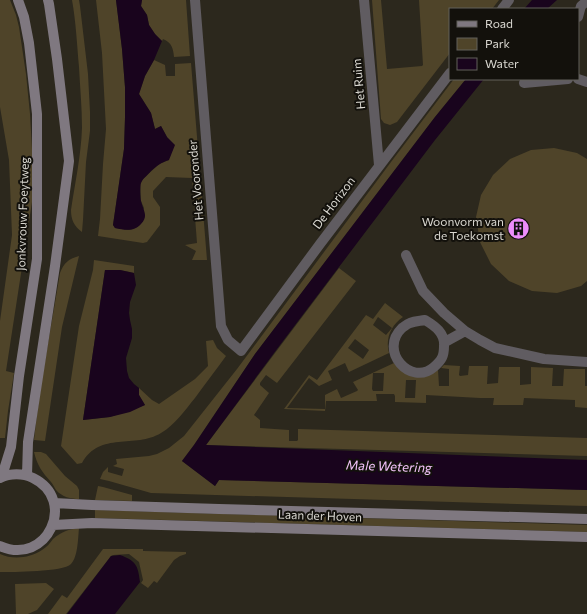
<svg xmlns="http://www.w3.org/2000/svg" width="587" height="614" font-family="Commissioner,sans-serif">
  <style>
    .green { fill: #4f4429; fill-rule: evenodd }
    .water { fill: #19041d }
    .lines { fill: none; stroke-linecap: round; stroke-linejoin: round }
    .street { stroke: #605c61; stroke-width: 10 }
    .secondary { stroke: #7f7880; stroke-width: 10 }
    .labels { text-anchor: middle; stroke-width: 4; stroke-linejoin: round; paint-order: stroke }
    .street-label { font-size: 12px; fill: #dad8d1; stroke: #13110c }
    .poi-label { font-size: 12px; fill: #dad8d1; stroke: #13110c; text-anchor: end }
    .water-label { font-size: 13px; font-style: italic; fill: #f3c3fa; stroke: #13110c }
  </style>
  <rect width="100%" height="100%" fill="#2c281d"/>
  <path class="green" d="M0,0H10L16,15L19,27L26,74L30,114L32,149V202L6,371L14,373L8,411L5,438H0V321L12,235L9,160L0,107Z
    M72,0H79L80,6L88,74L90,112V131L86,162L83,220L82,232C74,226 71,220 71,210C75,183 81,156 82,128C82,108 80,87 79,67C77,45 76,22 72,0Z
    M96,0H116L122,49L125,87V118L124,149L113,225L115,228L128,230L134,229L144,208L141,201L140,184L143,179L159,164L169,160L167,137L161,126L155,129L151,113L139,94L145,76L154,60L165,65L166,76H175V64L191,63L207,260H192L196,251L185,245L197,243L192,178L166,177L153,191V197L160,207V225L147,242L143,243L98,236L100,219L103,164L106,129L102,53Z
    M142,0H186L190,56L174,57C173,48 172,43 163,39L162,41L155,34L149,25L147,15L141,6Z
    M372,0H381L387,69L422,66L423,65L419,0H499L492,9H450V53L397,122L390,125L384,123L381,119Z
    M454,79H466L435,117L255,354L194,445L182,461L215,486L219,480L587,490V506L151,493L109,481L100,479L103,472L108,467V472L122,476L124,469L113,466L117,464L116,459L149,456L157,454L169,448L184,436L237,369L391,162Z
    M554,148L577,153L587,159V281L581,286L557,293L532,291L509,281L491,264L480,242L476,217L481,195L493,175L510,159L531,150Z
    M79,256L62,327L45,441L34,440C40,384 51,328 60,273C64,263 68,259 79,256Z
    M94,260L134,266V273L120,270H105L83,420L110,417L145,405L139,395V388L152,400L159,404L195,379L208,366L206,341L213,340L217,348L226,356C216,370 205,384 195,398C185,410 175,425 161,433C135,449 100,431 82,463L77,464L61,446L79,326L93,270Z
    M339,268L356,281L277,383L266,375L260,383V385L269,393L254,415L260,420V428L289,430V441H297L298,440V429H299L587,438V456L206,445Z
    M385,303L403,317C391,325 385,339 389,353L349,372L345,363L328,371L332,380L319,386L309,378L287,408L325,409V395L337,389L341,398L357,391L358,390L353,382L394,363L401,370L431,373L438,370L439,386H449V369L441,368L444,365L460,366L459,375L460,376L468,375L469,366H488L487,384L498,383L499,367H520V385L531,384V367L553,368L552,386H563L564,369H585V386H587V408L575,407V400L524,398L523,405H493L494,398H480L426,395V403L395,402V396L394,394H376L377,401H326L325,411L284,409L309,375L317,380L366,315L373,319ZM378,317L392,328L386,335L373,325ZM355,339L369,350L363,359L348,348ZM373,373H384L383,391H373L372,389ZM406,380H416L415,398H405Z
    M34,452H41L46,454L65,476L77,486L79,490V499C71,499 62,497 56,490C54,487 53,484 51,482C42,472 37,465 34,452Z
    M98,486L103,487L132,495V501L95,500Z
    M95,510L587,525V532L95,518Z
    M79,528C78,538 78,557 71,564C63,572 13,572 0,572V554C13,560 30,558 42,550C47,547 50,543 53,539C61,532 69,529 79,528Z
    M103,549H143V551L186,552V554L180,556L174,560L157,583L154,581L148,588L141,583L143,580L139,562L129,554L113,555L111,556L66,614H48L62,595L67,598Z
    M46,583L54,589L37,610L28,614H16L15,584Z"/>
  <path class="water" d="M116,0H142L141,6L147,15L149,25L155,34L162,41L154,60L145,76L139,94L151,113L155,129L161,126L167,137L175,145L169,160C160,163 158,165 151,171C148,175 143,178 141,183C140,186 140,198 141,201C143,210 149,216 141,224C134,232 125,230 115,228L113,225L124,149L125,118V87L122,49Z
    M532,0H557L547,9H524Z
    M466,79H484L435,140L277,349L206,445L587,460V490L219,480L215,486L182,461L194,445L255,354L435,117Z
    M105,270H120L134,273L136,285L130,302L129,313L130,320L132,329V338L126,358L127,371L129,378L134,384L139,388V395L145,405L130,412L110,417L83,420Z
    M120,555C136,561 138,565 140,582L115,614H67L111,556Z"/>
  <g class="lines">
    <path class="street" d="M195,0L221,326L228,340L241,351L320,244L450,73
      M364,0L379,165
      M502,9L509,0
      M578,17L581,6L587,1
      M578,79L587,82
      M524,83L568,79
      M406,255L423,291L444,313L465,331L480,340L495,348L544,359L587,362
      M425,320C435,326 445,333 444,346C444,356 442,360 434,367C411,387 378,351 402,328C405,326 407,324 410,323C415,321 420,321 425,320Z
      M445,342L465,331"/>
    <path class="secondary" d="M27,475L28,442L55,266L69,161L57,59L49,4L48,0
      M2,476L11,447L19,376L37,259V114L29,43L24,17L18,0
      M0,478C10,473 23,473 33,478C78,500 47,567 0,546
      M54,503L92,505L219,509L587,519
      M53,525L92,523L587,537"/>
  </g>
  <defs>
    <symbol id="building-disc" viewBox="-11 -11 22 22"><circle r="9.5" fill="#eb8dfb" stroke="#13110c"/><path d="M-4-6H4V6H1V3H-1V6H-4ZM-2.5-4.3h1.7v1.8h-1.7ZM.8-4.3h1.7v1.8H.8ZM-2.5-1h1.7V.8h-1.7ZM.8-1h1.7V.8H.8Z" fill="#111"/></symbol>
  </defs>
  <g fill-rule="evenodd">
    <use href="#building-disc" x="506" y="216" width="25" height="25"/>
  </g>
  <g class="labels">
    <g class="street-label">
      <text transform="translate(359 84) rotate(-95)" y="4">Het Ruim</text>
      <text transform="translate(196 180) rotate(-95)" y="4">Het Vooronder</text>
      <text transform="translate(334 203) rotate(-53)" y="4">De Horizon</text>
      <text transform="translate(23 214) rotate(-88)" y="4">Jonkvrouw Foeytweg</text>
      <text transform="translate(320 516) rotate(2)" y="4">Laan der Hoven</text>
    </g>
    <g class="poi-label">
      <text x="504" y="226">Woonvorm van<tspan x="504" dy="14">de Toekomst</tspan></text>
    </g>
    <g class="water-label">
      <text transform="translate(389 466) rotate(2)" y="5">Male Wetering</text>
    </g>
  </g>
  <rect x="449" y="8" width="130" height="72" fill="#13110c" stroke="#63615b"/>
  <rect x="457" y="21" width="20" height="6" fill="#7f7880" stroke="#63615b"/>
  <text x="485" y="28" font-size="12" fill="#dad8d1">Road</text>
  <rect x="457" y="38" width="20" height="12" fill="#4f4429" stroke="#63615b"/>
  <text x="485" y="48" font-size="12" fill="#dad8d1">Park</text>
  <rect x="457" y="58" width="20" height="12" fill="#19041d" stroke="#63615b"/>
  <text x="485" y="68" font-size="12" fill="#dad8d1">Water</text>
</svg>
